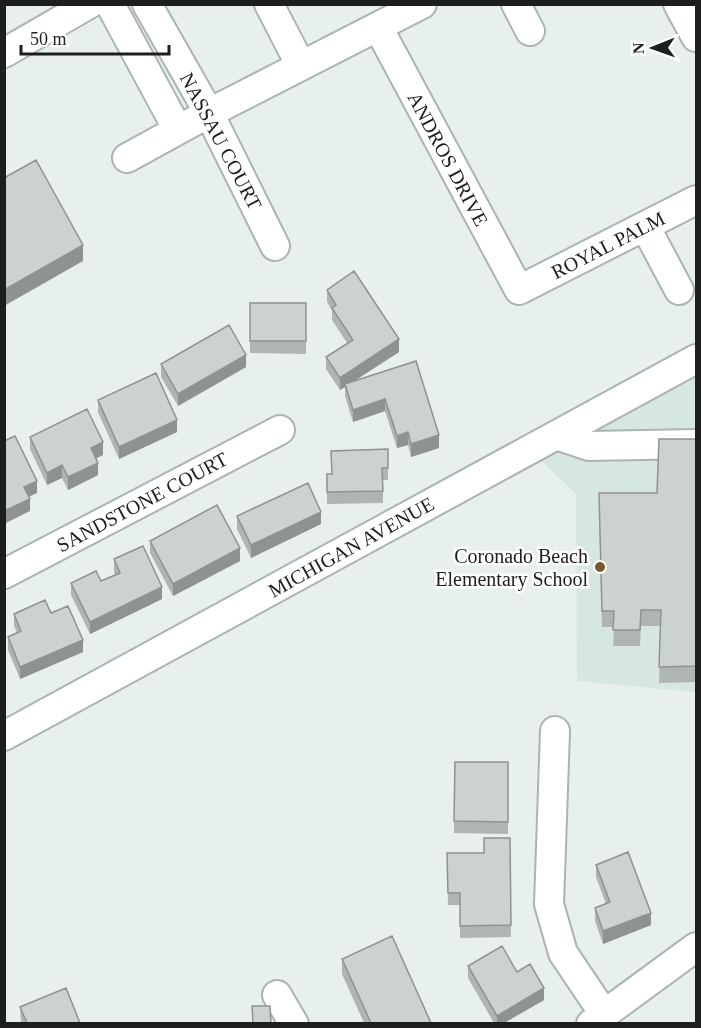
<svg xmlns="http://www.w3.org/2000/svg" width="701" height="1028" font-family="Georgia,serif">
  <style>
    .built { fill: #d6e7e1 }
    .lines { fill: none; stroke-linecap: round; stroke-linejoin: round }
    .minor-casing { stroke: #acb4b1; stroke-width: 32 }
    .minor { stroke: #fff; stroke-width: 28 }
    .wall { fill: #afb5b0 }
    .shaded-wall { fill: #8f9390 }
    .building { fill: #ccd2cd; stroke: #8f9390; stroke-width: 1.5 }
    .poi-dot { fill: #775b2e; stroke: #fff; stroke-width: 2 }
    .labels { text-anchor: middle; stroke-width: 5; stroke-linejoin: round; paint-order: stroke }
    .street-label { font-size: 20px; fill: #1c1f1e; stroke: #fff }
    .poi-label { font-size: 20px; fill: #1c1f1e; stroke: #fff; text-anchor: end }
  </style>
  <rect width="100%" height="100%" fill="#e7f0ed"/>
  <path class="built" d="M696,359V692L577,681L576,494L530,450Z"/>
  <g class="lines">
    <defs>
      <path id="minor" d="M110,4L178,130
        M147,4L209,113L275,246
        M269,4L301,66
        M516,4L530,31
        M678,4L696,37
        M378,27L519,290L696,200
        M4,53L89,4
        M127,158L209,113L422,4
        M645,226L679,290
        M556,435L589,446L696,444
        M4,574L280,430
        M555,731L549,904L563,953L604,1014
        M4,736L696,359
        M277,995L294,1024
        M591,1024L696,947"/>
    </defs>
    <use href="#minor" class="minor-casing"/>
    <use href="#minor" class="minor"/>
  </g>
  <path class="wall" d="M327,290L399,352L354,381L416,361L439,448L411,457L408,445L397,448L385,411L353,422L345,396V387L340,390L326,369V357L347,343L332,320V311L327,302Z
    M250,303H306V354L250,353Z
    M161,364L246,367L178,406L161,377Z
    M98,400L177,432L119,459L98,412Z
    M30,437L103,455L96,458L98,475L68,490L62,478L47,485L30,449Z
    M696,439V682L659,683L661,626H641L640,646H613L614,627H602L599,508L657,493Z
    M388,449V480H383V503L327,504V474H332Z
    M237,516L321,524L251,558L237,529Z
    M150,541L240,561L173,596L150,553Z
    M114,559L162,599L90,634L71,595V583L101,581L115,575L114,572Z
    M51,613L83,652L20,679L8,650V637L17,633L14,626V614Z
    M455,762H508V834L454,833Z
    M510,838L511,937L460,938V905H448L447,853H484Z
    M596,865L651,925L603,944L595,921V908L606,904L596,877Z
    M342,959L431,1023H364L342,974Z
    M468,966L517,972L544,1000L504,1023H494L468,978Z
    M20,1007L80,1023H21Z"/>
  <path class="shaded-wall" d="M83,245V261L4,306V290Z
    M399,339V352L345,387V384V387L340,390V378Z
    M246,355V367L178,406V394Z
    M385,399V411L353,422V410Z
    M177,420V432L119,459V447Z
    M408,432V445L397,448V436Z
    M439,435V448L411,457V444Z
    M103,442V455L91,461V448Z
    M98,463V475L68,490V477Z
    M62,465V478L47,485V473Z
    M37,481V493L24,499V487Z
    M30,499V511L4,524V511Z
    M321,512V524L251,558V545Z
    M240,548V561L173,596V584Z
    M162,587V599L90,634V622Z
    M83,640V652L20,679V667Z
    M651,913V925L603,944V931Z
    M544,988V1000L504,1023H497V1016Z"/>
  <path class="building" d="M36,160L83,245L4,290V178Z
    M354,271L399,339L340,378L326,357L353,340L332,308L336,305L327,290Z
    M250,303H306V341H250Z
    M229,325L246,355L178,394L161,364Z
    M416,361L439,435L411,444L408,432L397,436L385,399L353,410L345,384Z
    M156,373L177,420L119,447L98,400Z
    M87,409L103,442L91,448L98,463L68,477L62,465L47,473L30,437Z
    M15,436L37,481L24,487L30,499L4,511V441Z
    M659,439H696V666L659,667L661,610H641L640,630H613L614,611H602L599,493H657Z
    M388,449V468H382L383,491L327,492V474H332L331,451Z
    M308,483L321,512L251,545L237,516Z
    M217,505L240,548L173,584L150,541Z
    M143,546L162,587L90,622L71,583L96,571L101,581L120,573L114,559Z
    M45,600L51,613L68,606L83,640L20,667L8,637L21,631L14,614Z
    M455,762H508V822L454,821Z
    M484,838H510L511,925L460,926V893H448L447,853H484Z
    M628,852L651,913L603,931L595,908L610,902L596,865Z
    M392,936L431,1023H371L342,959Z
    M502,946L517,972L530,964L544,988L497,1016L468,966Z
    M66,988L80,1023H27L20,1007Z
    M252,1006H270L271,1023H285H253Z"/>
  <circle class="poi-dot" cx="600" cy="567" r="6"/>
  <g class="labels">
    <g class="street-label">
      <text transform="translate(221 141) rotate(62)" y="7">NASSAU COURT</text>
      <text transform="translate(448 159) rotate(62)" y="7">ANDROS DRIVE</text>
      <text transform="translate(608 245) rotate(-27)" y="7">ROYAL PALM</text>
      <text transform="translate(142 502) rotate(-28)" y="7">SANDSTONE COURT</text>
      <text transform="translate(351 547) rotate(-29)" y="7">MICHIGAN AVENUE</text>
    </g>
    <g class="poi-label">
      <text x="588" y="563">Coronado Beach<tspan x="588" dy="23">Elementary School</tspan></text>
    </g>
  </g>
  <rect width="701" height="1028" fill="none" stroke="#1c1f1e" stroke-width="12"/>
  <g transform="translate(653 48) rotate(269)" stroke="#ffffff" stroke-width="4.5" paint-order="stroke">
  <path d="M0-4.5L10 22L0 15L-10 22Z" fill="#1c1f1e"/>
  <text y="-9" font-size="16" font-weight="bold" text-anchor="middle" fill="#1c1f1e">N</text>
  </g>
  <path d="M21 45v9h148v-9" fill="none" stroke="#1c1f1e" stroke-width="3"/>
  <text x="30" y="45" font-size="18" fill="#1c1f1e" stroke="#ffffff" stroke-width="4.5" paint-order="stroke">50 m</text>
</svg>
